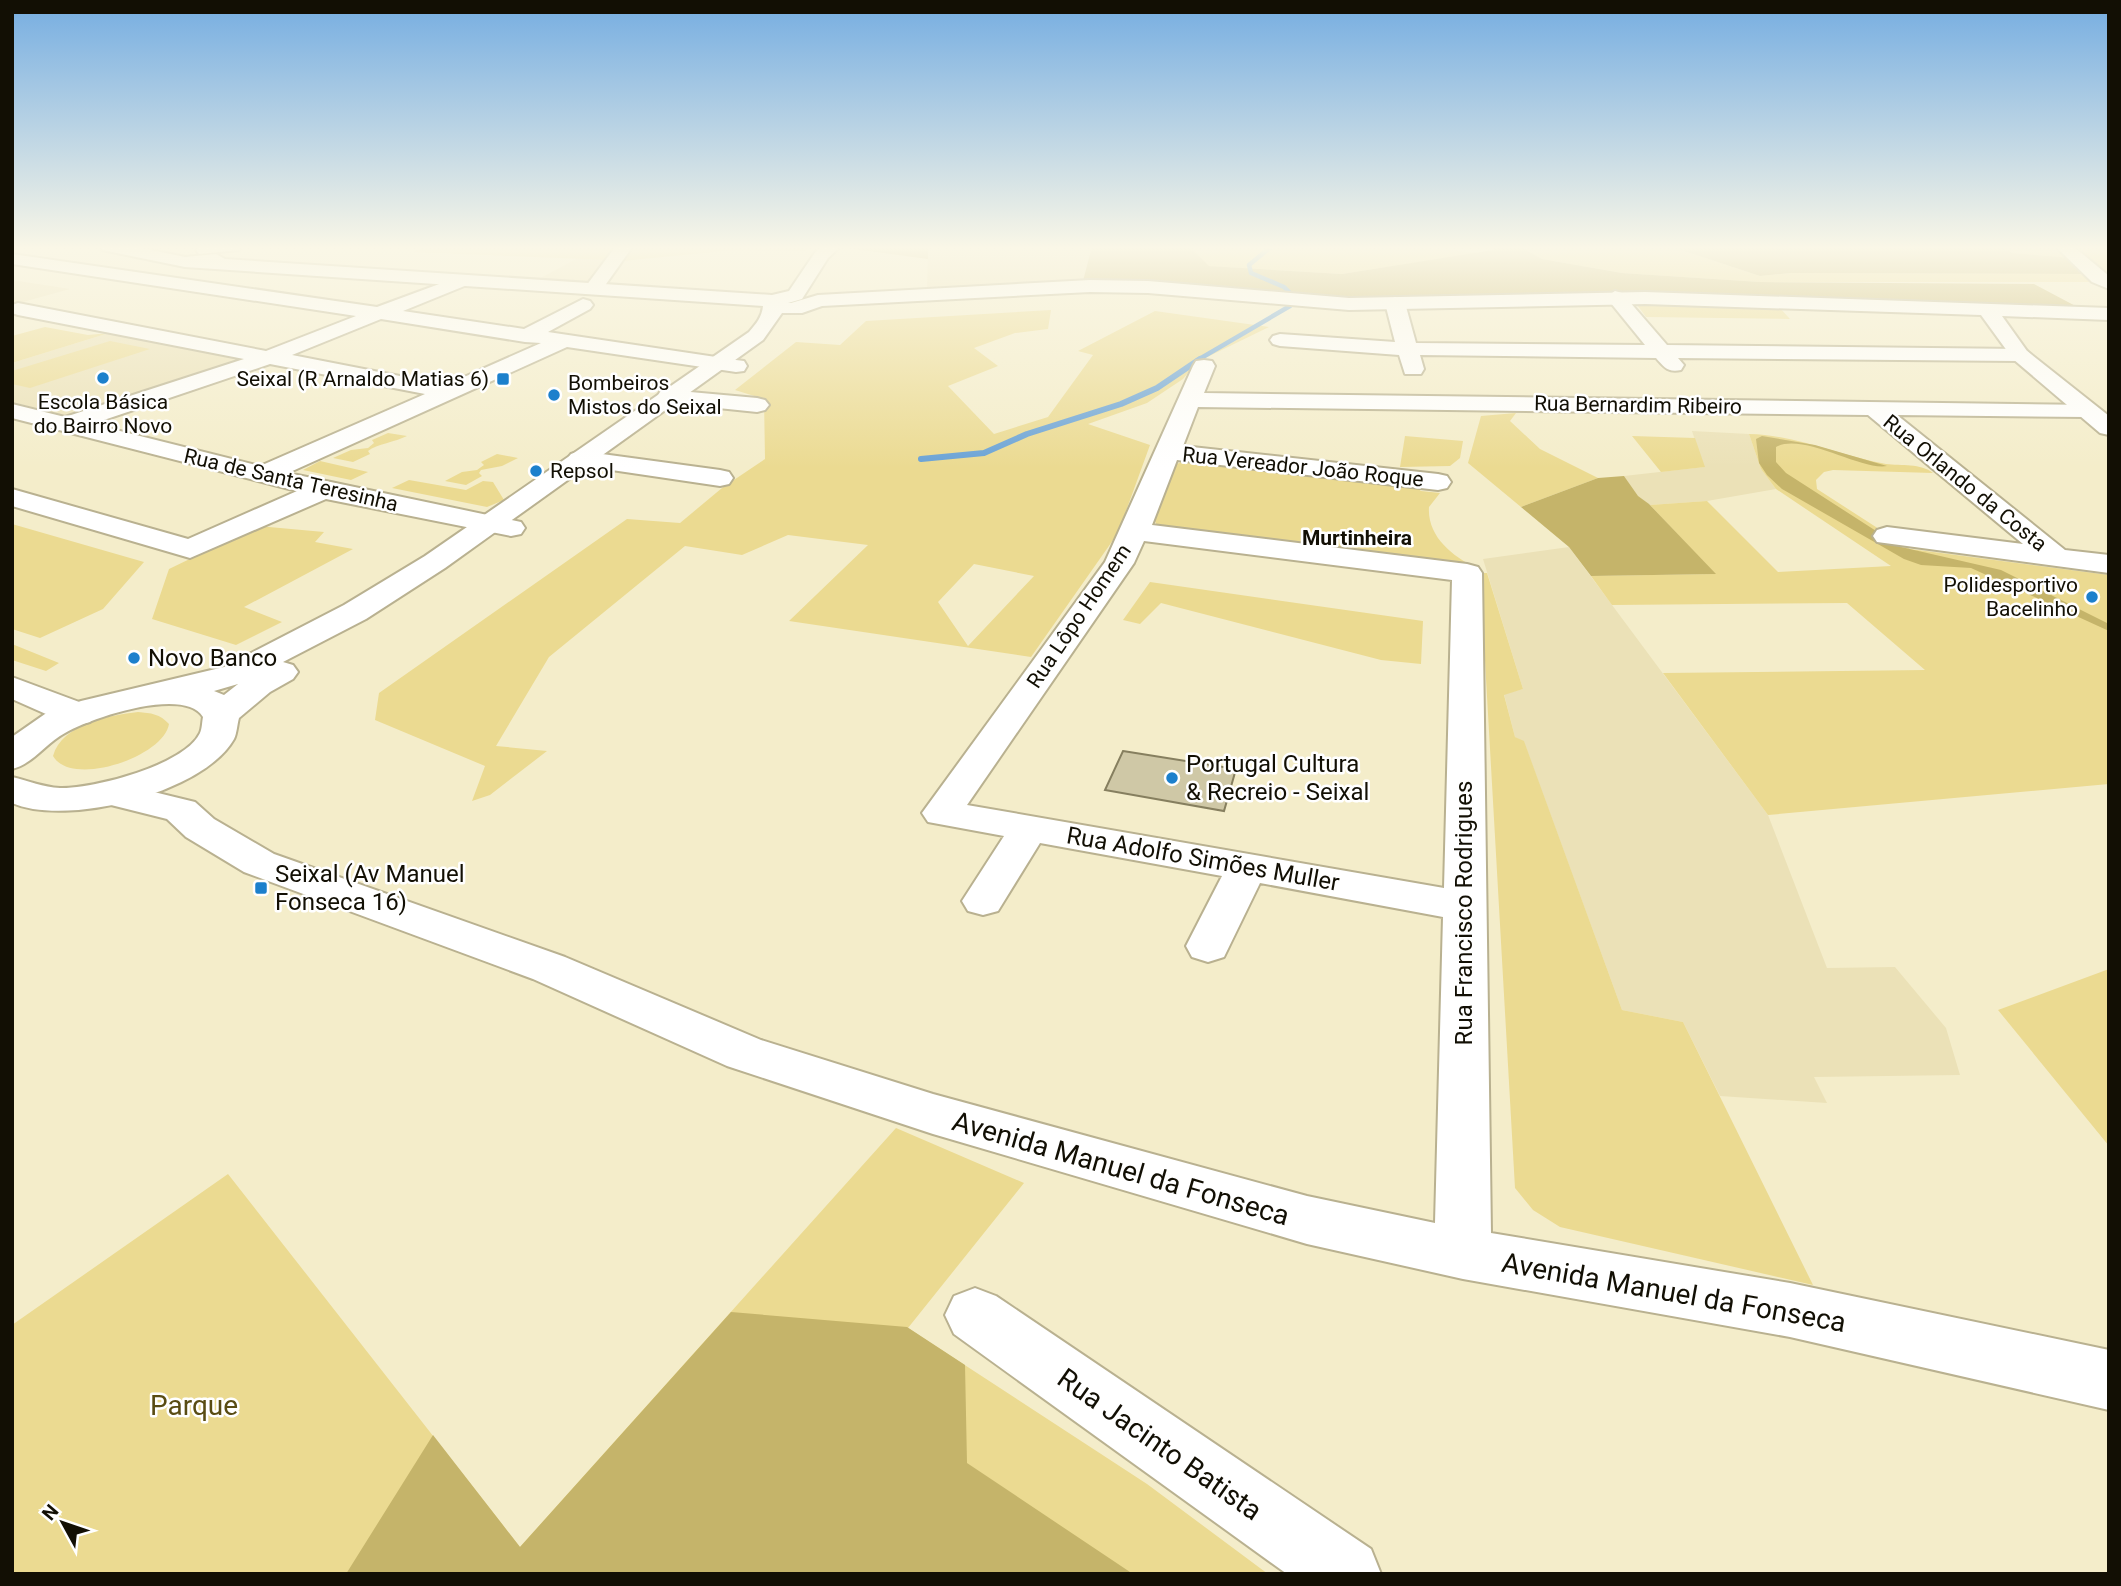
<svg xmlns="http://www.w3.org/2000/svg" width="2121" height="1586" font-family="Roboto,sans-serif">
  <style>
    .built { fill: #ebe1b7 }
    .green { fill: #ebda91; fill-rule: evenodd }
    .forest { fill: #c5b46a }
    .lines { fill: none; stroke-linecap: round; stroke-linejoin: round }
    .stream-far1 { stroke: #69a2d6; stroke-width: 4.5 }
    .stream { stroke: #69a2d6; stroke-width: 6 }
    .building { fill: #cfc8a6; stroke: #867f5f; stroke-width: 2 }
    .minor-casing { stroke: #b9b190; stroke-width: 4 }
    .major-casing { stroke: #b9b190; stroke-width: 4 }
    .minor { fill: #fff; fill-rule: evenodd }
    .major { fill: #fff; fill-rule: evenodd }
    .poi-dot { fill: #1c80cc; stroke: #fff; stroke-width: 2.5 }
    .labels { text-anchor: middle; stroke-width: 5; stroke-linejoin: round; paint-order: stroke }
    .far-poi-label { font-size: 21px; fill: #120f04; stroke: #fff; text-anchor: end }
    .far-street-label { font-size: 21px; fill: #120f04; stroke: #fff }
    .far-neighbourhood-label { font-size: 21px; font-weight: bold; fill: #120f04; stroke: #fff }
    .poi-label { font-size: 24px; fill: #120f04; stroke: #fff; text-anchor: start }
    .street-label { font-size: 24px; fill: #120f04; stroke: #fff }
    .near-street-label { font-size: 28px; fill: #120f04; stroke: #fff }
    .near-park-label { font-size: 28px; fill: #594c13; stroke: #fff }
  </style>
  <rect width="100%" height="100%" fill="#f4edca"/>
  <path class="built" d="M928,246H1092L1083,281L927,291Z
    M578,258L608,260L593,281L574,284L535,281Z
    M12,280L70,289L12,305Z
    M109,333L237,359L239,361L68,416L12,402V363Z
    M1692,431L1749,434L1761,469L1776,489L1707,501L1650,505L1637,496L1624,476L1704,467Z
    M1569,547L1768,815L1827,968L1895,967L1946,1028L1960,1075L1814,1077L1827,1103L1720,1096L1683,1022L1622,1010L1524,742L1515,737L1504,694L1523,689L1483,559Z"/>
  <path class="green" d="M423,246H615L608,260L414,252Z
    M632,246H809L806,251L734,250L623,261Z
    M1189,246H1413L1478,253L1342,274L1208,266Z
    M1519,246H1669L1760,276L1791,273L2089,274L2099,282H1760L1622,273L1542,259Z
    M2003,246H2059L2072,258L2012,253Z
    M2071,246H2109V279Z
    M1635,302L1778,306L1790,319L1646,317Z
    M1051,310L1048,329L1015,333L974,348L998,366L948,386L994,434L1048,417L1093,355L1078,351L1155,311L1269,327L1197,362L1183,379L1147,403L1088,424L1150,445L1118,533L1031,657L789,621L868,545L788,535L742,555L685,546L549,657L496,746L547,751L490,795L472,801L485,766L375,720L379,693L627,519L680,523L722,488L765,459L764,399L735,390L796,342L840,345L866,321ZM974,564L1034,576L968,646L938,602Z
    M45,327L88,335L109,333L12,363V336Z
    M110,341L150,349L30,388L12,384V371Z
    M1516,413L1510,421L1540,449L1598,478L1521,507L1468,463L1481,416Z
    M388,433L407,436C395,442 377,444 368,451L370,454L353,462L333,458L351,450L368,448L374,443L372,440Z
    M1749,434C1797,435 1840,456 1886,464C1901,466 1921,463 1933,473L1833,470L1824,472L1816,480L1817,489L1910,549L2109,575V784L1768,815L1663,673L1925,670L1847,603L1612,605L1591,576L1715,574L1650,505L1707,501L1778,572L1891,566L1776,489L1761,469Z
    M1405,436L1463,441L1460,458L1450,466L1400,467Z
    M1632,436L1695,438L1705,467L1661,472Z
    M497,454L518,458L502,466L481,470L479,473L482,476L466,485L445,481L462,472L477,470L484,465L481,462Z
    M1187,459L1411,483L1421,491L1440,493L1429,507C1427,536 1452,556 1475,567L1157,525L1154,520L1177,464Z
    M320,461L368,472L351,480L303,470Z
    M409,480L466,490L483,481L493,482L504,500L487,507L392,488Z
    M12,524L144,562L103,609L40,638L12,629Z
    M258,526L324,532L315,542L353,549L244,607L282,622L236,645L152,619L169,569Z
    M1480,573H1487L1523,689L1504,695L1515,737L1524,741L1622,1010L1683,1022L1813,1285L1560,1227L1533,1210L1515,1188Z
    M1150,582L1423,621L1421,664L1381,660L1161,603L1140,624L1123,620Z
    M12,644L59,663L46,671L12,660Z
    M138,712C151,713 160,714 169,724C164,757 71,788 53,756C62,724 110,715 138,712Z
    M2109,969V1146L1998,1010Z
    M896,1128L1024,1183L908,1328L1147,1484L1268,1574H12V1325L228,1174L520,1547Z"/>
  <path class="forest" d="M856,246H928V259L854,249Z
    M1092,246H1189L1209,266L1342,274L1493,250L1488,246H1519L1542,259L1622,273L1760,282L2034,284L2083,310L1797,300L1766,296L1346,300L1083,281Z
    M1669,246H2003L2012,253L2072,258L2089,274L1791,273L1760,276Z
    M1762,436L1815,445L1887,466C1861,471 1803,432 1776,447V462L1786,473L1901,547L2001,570L2109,624V631L1971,568L1921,565L1904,559L1782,489L1767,475L1759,463L1756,439Z
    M1624,476L1638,496L1649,504L1716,574L1591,576L1569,547L1521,507L1598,478Z
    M731,1312L907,1327L965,1365L967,1463L1133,1574H346L433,1435L520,1547Z"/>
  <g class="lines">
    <path class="stream-far1" d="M1272,246L1249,265L1251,273L1284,287L1295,298
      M1196,361L1290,306"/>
    <path class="stream" d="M921,459L984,453L1027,434L1121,404L1157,388L1200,359"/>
  </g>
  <path class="building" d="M1123,751L1236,769L1224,811L1105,790Z"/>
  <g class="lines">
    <defs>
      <path id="minor" d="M199,246H241L239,250L199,254L196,250Z
        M616,246H633L599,294H585L583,290Z
        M2055,246H2073L2109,276V289L2092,282Z
        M12,254L377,307L461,276L470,281L467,285L403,311L524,329L583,299L590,301L593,305L590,309L548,332L736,360L744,361L747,366L744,371L736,372L567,347L288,473L521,522L525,528L521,534L511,536L326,499L190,558L12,506V489L188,539L297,491L12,418V404L65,417L244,359L18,315L12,313V305L18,303L266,351L356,316L12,264ZM381,319L525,342L541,343L446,385L292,355ZM270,364L425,394L260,466L92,424Z
        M1615,291L1622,293L1667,345L2020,349L2027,351L2031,355L2027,359L2020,361L1678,358L1684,365L1681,370C1668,373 1664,367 1656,358L1420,355L1424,369L1421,374H1405L1399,355L1280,346L1273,344L1270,340L1273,336L1280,334L1395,342L1385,303L1395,297L1405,303L1416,343L1645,345L1606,297Z
        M1204,360L1212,361L1215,366L1204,393L2094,405L2098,410L2094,415L2086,417L1897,415L2065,550L2109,555V573L1877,542L1873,536L1877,530L1887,527L2023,544L1868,415L1198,407L1183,446L1438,474L1447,476L1451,482L1447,488L1438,490L1177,460L1152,525L1467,564L1478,567L1482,573L1491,1233L1790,1283L2109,1350V1410L1790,1337L1463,1279L1307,1244L933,1134L727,1066L533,979L244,872L186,837L167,819L99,802L94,794L99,786L113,782L195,802L214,819L274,854L565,957L761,1040L933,1094L1307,1196L1435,1223L1443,917L1260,883L1224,957L1208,962L1192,957L1186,946L1222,876L1040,843L998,911L983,915L968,911L962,901L1004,836L928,822L922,813L1105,562L1193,366L1196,361ZM1144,541L1452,580L1444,888L967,805L1134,563Z
        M668,390L757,398L765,400L769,405L765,410L757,412L660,402L657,397L660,392Z
        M580,451L720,470L729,472L733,478L729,484L720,486L571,464L567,459L571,454Z
        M12,677L90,706L95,714L90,722L77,725L64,722L12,699Z
        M975,1288L996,1296L1371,1549L1381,1574H1287L954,1334L945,1315L954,1296Z"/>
      <path id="major" d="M100,246H132L185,257L216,254L225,259L772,295L789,291L816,251L823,246H841L828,258L802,299L788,303H791L818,295L1090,280L1148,281L1349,298L1645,292L2109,308V320L2002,316L2027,351L2109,416V435L2100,433L2013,359L1981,315L1645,304L1349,310L1148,293L1090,292L822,306L802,313H782L763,340L445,568L366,619L283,662L293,665L298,672L293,679L270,692L239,718C237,725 237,733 234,739C204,793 66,827 12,803V777C29,781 43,787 60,788C93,789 185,765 200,733C202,729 202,722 203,717C185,686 90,718 65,733C46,743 33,764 12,769V737L45,714L81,701L224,667L344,605L425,556L749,332C756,324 762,317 763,306L185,267L102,250ZM238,684L224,695L214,691Z"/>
    </defs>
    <use href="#minor" class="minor-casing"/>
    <use href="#major" class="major-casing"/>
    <use href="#minor" class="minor"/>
    <use href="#major" class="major"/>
  </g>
  <linearGradient id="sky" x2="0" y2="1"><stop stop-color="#75ade1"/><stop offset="0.53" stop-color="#faf7e7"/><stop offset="1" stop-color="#faf7e7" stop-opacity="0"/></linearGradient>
  <rect width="2121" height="468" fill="url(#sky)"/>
  <g class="poi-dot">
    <circle cx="103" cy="378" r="7"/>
    <rect x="496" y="372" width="14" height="14" rx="3.5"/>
    <circle cx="554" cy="395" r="7"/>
    <circle cx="536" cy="471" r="7"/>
    <circle cx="2092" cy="597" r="7"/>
    <circle cx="134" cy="658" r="7"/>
    <circle cx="1172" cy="778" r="7"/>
    <rect x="254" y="881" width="14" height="14" rx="3.5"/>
  </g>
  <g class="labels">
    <g class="far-poi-label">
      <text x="489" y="386">Seixal (R Arnaldo Matias 6)</text>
      <text x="568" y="390" text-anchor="start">Bombeiros<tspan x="568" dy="24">Mistos do Seixal</tspan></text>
      <text x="103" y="409" text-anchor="middle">Escola Básica<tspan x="103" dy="24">do Bairro Novo</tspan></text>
      <text x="550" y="478" text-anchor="start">Repsol</text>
      <text x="2078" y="592">Polidesportivo<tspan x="2078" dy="24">Bacelinho</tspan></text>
    </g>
    <g class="far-street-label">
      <text transform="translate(1638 405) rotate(1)" y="7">Rua Bernardim Ribeiro</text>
      <text transform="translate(1303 467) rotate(6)" y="7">Rua Vereador João Roque</text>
      <text transform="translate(291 480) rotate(13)" y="7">Rua de Santa Teresinha</text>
      <text transform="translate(1965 483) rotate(39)" y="7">Rua Orlando da Costa</text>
      <text transform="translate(1079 616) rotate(-56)" y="7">Rua Lôpo Homem</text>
    </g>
    <g class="far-neighbourhood-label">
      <text x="1357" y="545">Murtinheira</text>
    </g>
    <g class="poi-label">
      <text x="148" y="666">Novo Banco</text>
      <text x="1186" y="772">Portugal Cultura<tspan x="1186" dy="28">&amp; Recreio - Seixal</tspan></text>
      <text x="275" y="882">Seixal (Av Manuel<tspan x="275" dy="28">Fonseca 16)</tspan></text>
    </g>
    <g class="street-label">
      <text transform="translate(1203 859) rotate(10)" y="8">Rua Adolfo Simões Muller</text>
      <text transform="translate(1464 913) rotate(-90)" y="8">Rua Francisco Rodrigues</text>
    </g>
    <g class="near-street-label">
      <text transform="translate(1121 1168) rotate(16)" y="10">Avenida Manuel da Fonseca</text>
      <text transform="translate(1674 1292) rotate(10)" y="10">Avenida Manuel da Fonseca</text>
      <text transform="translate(1160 1444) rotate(35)" y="10">Rua Jacinto Batista</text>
    </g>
    <g class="near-park-label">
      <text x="194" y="1415">Parque</text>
    </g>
  </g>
  <rect width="2121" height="1586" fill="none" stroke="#120f04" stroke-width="28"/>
  <g transform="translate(63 1523) rotate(310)" stroke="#ffffff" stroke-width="5" paint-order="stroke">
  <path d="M0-5L12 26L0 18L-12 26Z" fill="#120f04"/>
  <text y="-10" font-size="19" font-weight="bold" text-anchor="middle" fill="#120f04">N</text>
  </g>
</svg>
